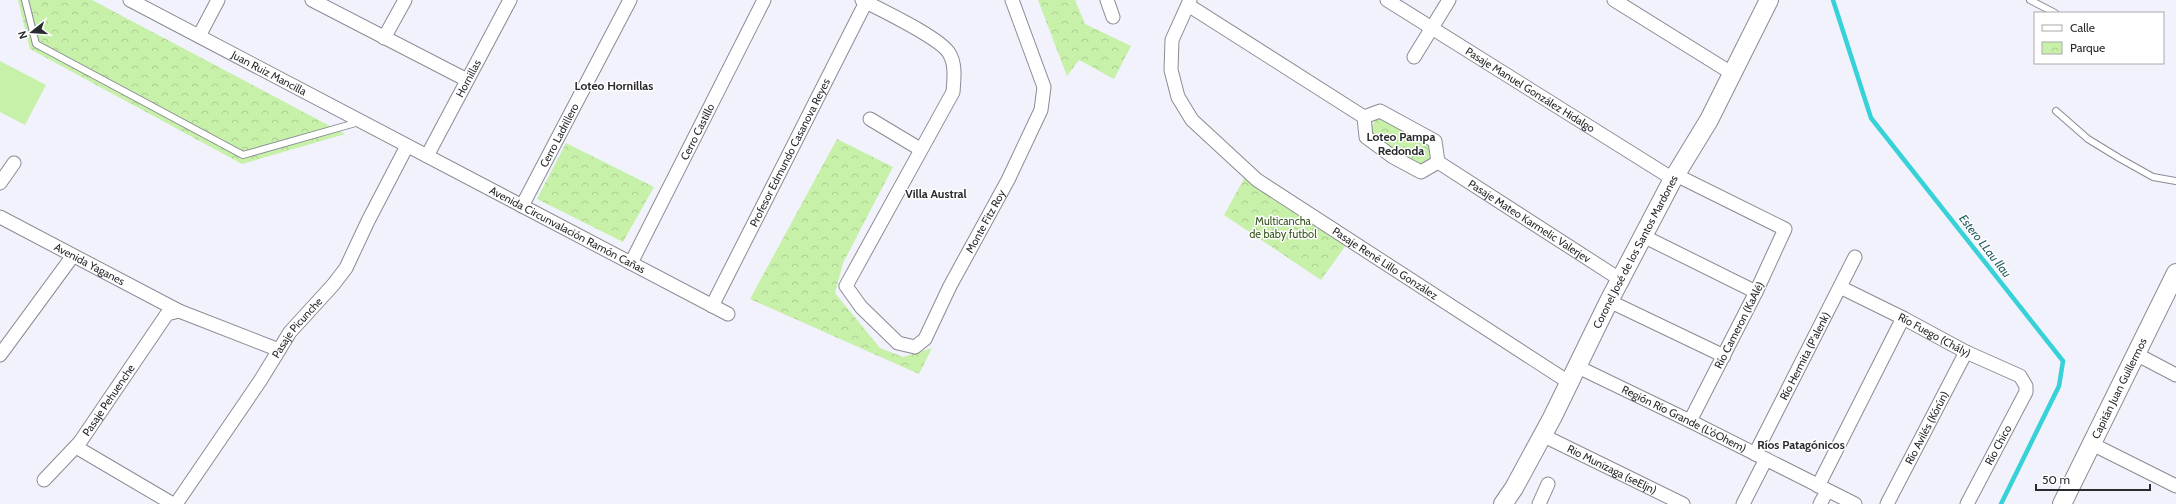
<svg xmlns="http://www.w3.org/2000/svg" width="2176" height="504" font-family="Cabin,sans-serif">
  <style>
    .park { fill: url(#park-crowns) }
    .pitch { fill: #c7f0a9 }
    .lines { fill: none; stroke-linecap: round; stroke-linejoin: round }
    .stream { stroke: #36d2d8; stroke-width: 4.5 }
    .lane-casing { stroke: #8a8c94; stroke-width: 8 }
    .street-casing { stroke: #8a8c94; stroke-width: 15 }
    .secondary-casing { stroke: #8a8c94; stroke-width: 20 }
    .lane { stroke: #fff; stroke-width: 6 }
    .street { stroke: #fff; stroke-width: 13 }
    .secondary { stroke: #fff; stroke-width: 18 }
    .labels { text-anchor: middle; stroke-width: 3; stroke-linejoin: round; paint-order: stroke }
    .street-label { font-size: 11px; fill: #2a2b2e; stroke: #fff }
    .park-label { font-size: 11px; fill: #35531a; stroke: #fff }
    .neighbourhood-label { font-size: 12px; font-weight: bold; fill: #2a2b2e; stroke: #fff }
    .water-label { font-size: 12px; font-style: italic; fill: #235f61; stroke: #fff }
  </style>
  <defs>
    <pattern id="park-crowns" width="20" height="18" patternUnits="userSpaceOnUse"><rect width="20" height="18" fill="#c7f0a9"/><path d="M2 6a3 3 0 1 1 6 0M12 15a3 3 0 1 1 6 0" fill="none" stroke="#abce92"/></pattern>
  </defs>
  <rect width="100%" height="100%" fill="#f1f2fc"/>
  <path class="park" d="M18,0H92L345,134L242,164L30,49Z
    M1038,0H1075L1085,24L1131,46L1114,79L1079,60L1067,76Z
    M1376,117H1384L1430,145L1432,151L1429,162L1419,165L1373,139L1370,132Z
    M837,139L893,167L843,263L835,293L880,348L903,357L932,348L919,374L750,299Z
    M566,143L654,187L623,242L537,199Z
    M1245,177L1349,241L1321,280L1224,215Z"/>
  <path class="pitch" d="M0,61L46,85L25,125L0,112Z"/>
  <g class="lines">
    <path class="stream" d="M1833,0L1871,118L2063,361L2059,386L2001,504"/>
    <defs>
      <path id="lane" d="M25,0L36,44L243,155L359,122
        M2030,0L2055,13
        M2056,111L2088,139L2119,158L2153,177L2176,181"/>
      <g id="street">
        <path id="s1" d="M130,0L728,314"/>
        <path d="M312,0L467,80"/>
        <path id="s2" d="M862,0C881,10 939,37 949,53C956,64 954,79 953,92L846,286L861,307L898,343L915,347L925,339L950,286L1008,180L1041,110L1044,87L1012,0"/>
        <path d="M1107,0L1113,17"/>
        <path id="s3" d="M1190,0L1172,40L1171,70L1178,97L1192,120L1257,180L1570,383"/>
        <path id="s4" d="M1387,0L1673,179"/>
        <path d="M1614,0L1733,74"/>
        <path d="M1188,5L1364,117L1366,137L1393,157L1421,172L1438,162L1435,141L1380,111L1364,117"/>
        <path d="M199,36L218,0"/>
        <path d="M384,38L405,0"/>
        <path d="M1414,57L1449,0"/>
        <path d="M870,119L920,149"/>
        <path id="s5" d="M427,156L510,0"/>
        <path id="s6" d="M1438,162L1621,280"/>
        <path d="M1676,175L1785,229L1756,292L1690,421"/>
        <path d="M0,183L14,163"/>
        <path id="s7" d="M522,206L630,0"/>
        <path id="s8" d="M0,217L179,311"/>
        <path d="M1643,236L1756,292"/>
        <path id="s9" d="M631,263L764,0"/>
        <path id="s10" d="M1840,287L1903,318L1966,352L2020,376L2026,386V392L1967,504"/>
        <path d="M1609,301L1724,356"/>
        <path id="s11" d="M712,306L867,0"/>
        <path d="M2136,354L2176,375"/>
        <path d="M0,355L72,257"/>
        <path id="s12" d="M1578,367L1690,421L1855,504"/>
        <path id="s13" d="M1542,435L1683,504"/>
        <path d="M2092,444L2176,486"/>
        <path d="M76,447L173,504"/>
        <path id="s14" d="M1755,454L1855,257"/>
        <path id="s15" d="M44,480L80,442L167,314L179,311L279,350"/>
        <path d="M1818,486L1903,318"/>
        <path id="s16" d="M176,504L260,381L290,332L333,285L346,268L368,221L407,146"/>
        <path d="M1539,504L1548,484"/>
        <path d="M1743,504L1766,459"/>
        <path d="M1820,504L1827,491"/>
        <path id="s17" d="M1887,504L1966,352"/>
      </g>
      <g id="secondary">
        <path id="s18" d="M1503,504L1514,488L1552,418L1609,301L1673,179L1709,120L1769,0"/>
        <path id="s19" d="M2062,504L2176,273"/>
      </g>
    </defs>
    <use href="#lane" class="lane-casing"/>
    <use href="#street" class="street-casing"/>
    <use href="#secondary" class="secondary-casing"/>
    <use href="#lane" class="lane"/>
    <use href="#street" class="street"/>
    <use href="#secondary" class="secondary"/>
  </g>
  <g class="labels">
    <g class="street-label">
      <text dy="4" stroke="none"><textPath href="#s1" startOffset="157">Juan Ruiz Mancilla</textPath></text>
      <text dy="4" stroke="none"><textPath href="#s5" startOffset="88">Hornillas</textPath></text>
      <text dy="4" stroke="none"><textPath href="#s4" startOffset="169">Pasaje Manuel González Hidalgo</textPath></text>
      <text dy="4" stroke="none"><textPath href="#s9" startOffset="147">Cerro Castillo</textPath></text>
      <text dy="4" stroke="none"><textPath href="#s7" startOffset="80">Cerro Ladrillero</textPath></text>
      <text dy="4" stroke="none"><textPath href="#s11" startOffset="172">Profesor Edmundo Casanova Reyes</textPath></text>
      <text dy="4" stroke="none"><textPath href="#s2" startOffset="604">Monte Fitz Roy</textPath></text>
      <text dy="4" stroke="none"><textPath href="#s6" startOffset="109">Pasaje Mateo Karmelic Valerjev</textPath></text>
      <text dy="4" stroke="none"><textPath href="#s1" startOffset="494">Avenida Circunvalación Ramón Cañas</textPath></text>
      <text dy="4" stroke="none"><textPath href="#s18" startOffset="285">Coronel José de los Santos Mardones</textPath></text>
      <text dy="4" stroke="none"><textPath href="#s3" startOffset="370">Pasaje René Lillo González</textPath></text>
      <text dy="4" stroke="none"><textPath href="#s8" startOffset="101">Avenida Yaganes</textPath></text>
      <text transform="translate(1739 325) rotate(-63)" y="4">Río Cameron (KaAlé)</text>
      <text dy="4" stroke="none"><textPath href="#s16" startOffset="214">Pasaje Picunche</textPath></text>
      <text dy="4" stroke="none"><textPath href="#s10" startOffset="106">Río Fuego (Chály)</textPath></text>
      <text dy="4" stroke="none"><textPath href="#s14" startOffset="110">Río Hermita (P'alenk)</textPath></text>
      <text dy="4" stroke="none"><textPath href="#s19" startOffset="129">Capitán Juan Guillermos</textPath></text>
      <text dy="4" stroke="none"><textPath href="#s15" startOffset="103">Pasaje Pehuenche</textPath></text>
      <text dy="4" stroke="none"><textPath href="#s12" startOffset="118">Región Río Grande (L'óOhem)</textPath></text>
      <text dy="4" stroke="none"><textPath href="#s17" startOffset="86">Río Avilés (Kórún)</textPath></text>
      <text transform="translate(1998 445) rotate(-62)" y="4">Río Chico</text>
      <text dy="4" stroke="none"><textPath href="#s13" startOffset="78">Rio Munizaga (seEljn)</textPath></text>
    </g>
    <g class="park-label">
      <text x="1283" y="225">Multicancha<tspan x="1283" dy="13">de baby futbol</tspan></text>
    </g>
    <g class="neighbourhood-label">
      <text x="614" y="90">Loteo Hornillas</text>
      <text x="1401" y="141">Loteo Pampa<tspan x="1401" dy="14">Redonda</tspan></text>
      <text x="936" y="198">Villa Austral</text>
      <text x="1801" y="449">Ríos Patagónicos</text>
    </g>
    <g class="water-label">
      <text transform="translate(1985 246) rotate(52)" y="4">Estero LLau llau</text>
    </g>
  </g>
  <rect x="2034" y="12" width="130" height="52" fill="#ffffff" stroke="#aaaaab"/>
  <rect x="2042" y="25" width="20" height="6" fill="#ffffff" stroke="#aaaaab"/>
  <text x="2070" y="32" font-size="12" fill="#2a2b2e">Calle</text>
  <rect x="2042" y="42" width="20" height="12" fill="url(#park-crowns)" stroke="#aaaaab"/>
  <text x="2070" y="52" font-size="12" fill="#2a2b2e">Parque</text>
  <g transform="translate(32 32) rotate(253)" stroke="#ffffff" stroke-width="3" paint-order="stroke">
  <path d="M0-3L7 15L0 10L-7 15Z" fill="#2a2b2e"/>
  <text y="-6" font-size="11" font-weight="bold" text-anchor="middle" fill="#2a2b2e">N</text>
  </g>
  <path d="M2036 484v6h114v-6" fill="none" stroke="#2a2b2e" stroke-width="2"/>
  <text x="2042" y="484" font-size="12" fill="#2a2b2e" stroke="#ffffff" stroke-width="3" paint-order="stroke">50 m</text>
</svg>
